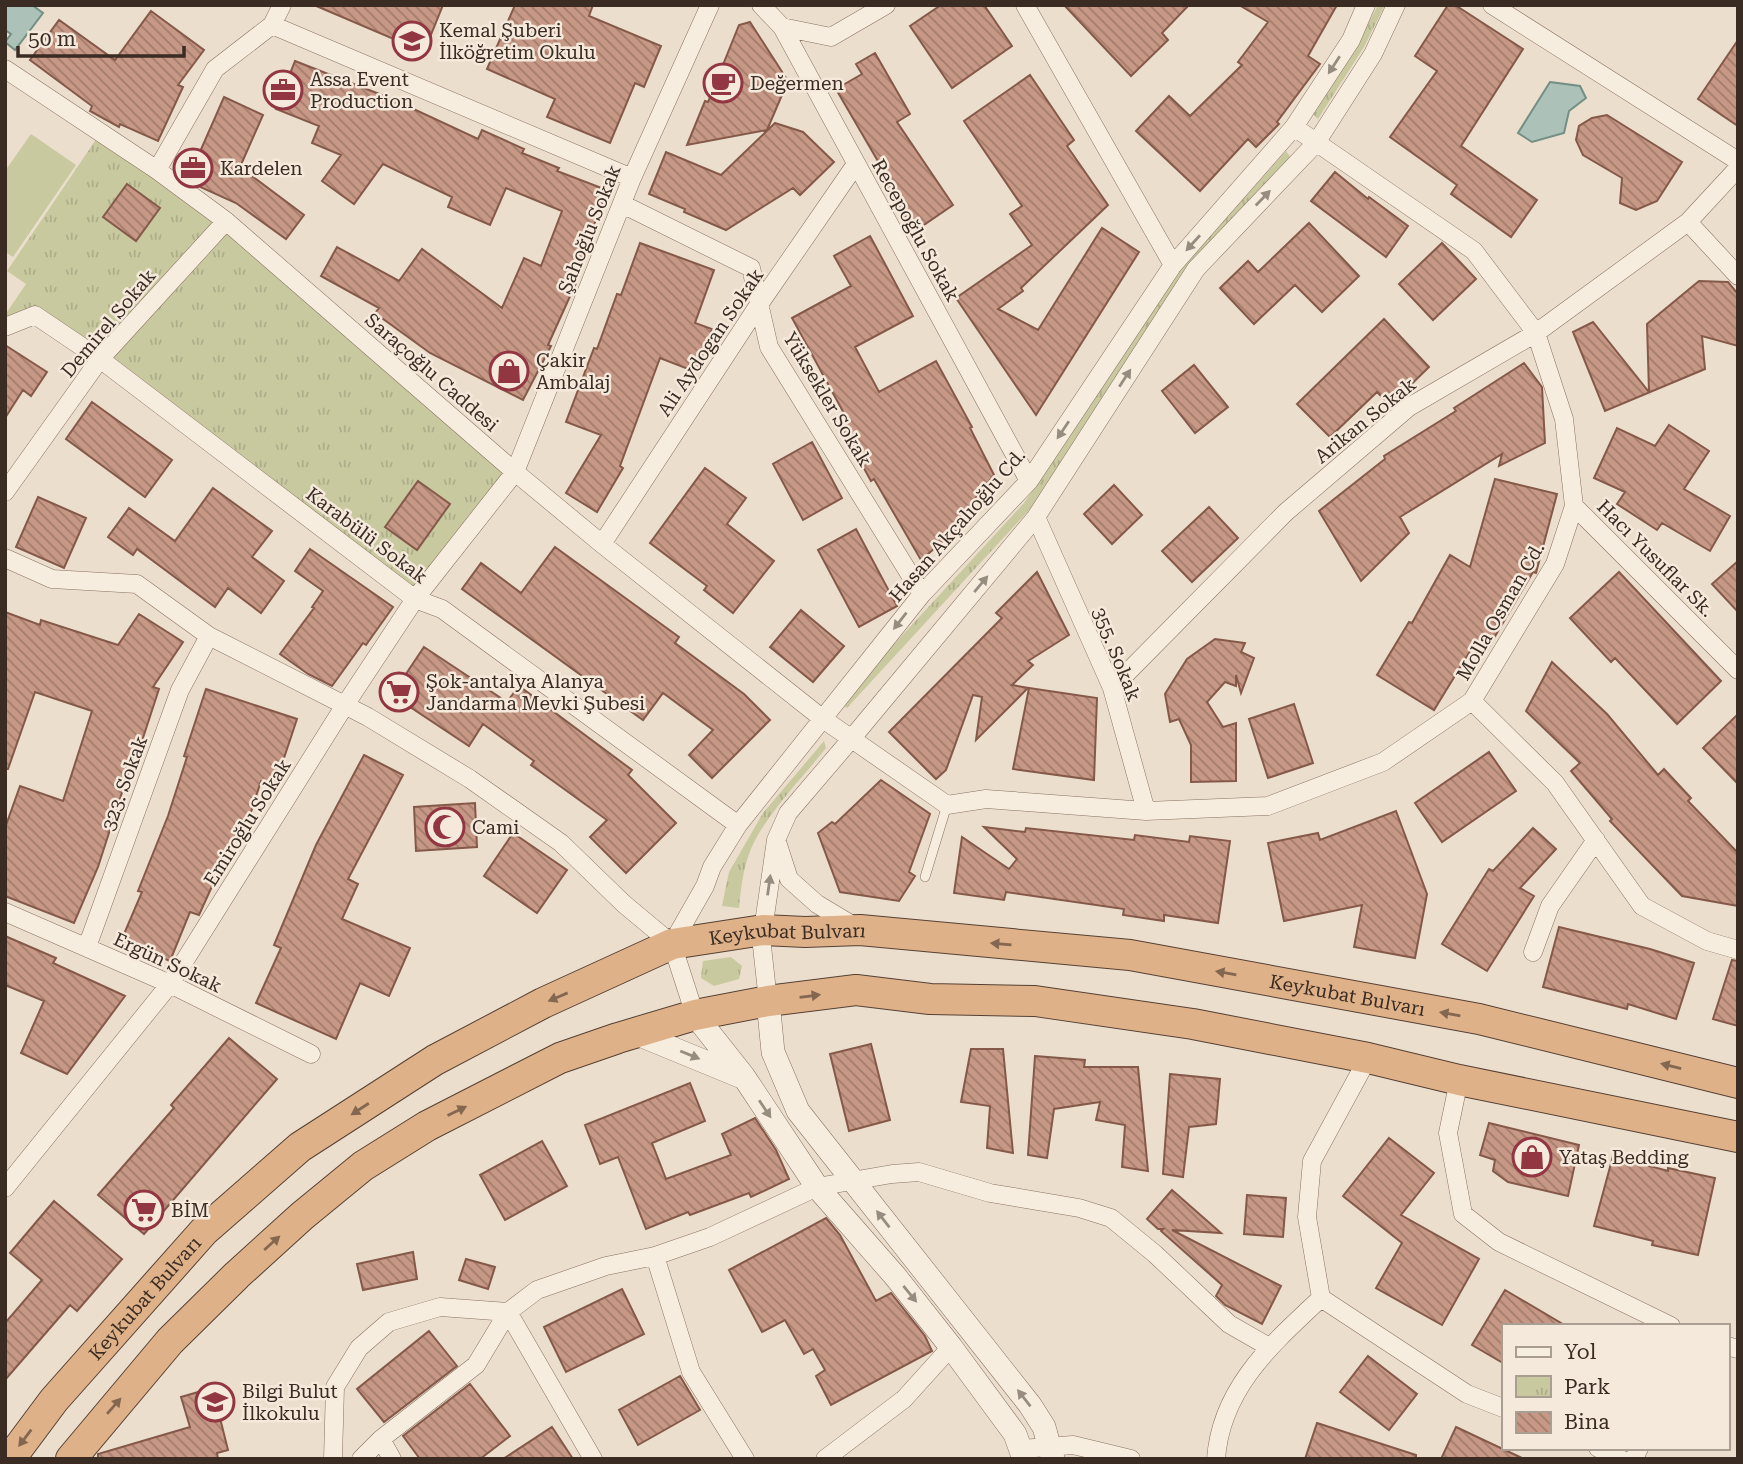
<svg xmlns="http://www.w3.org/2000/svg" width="1743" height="1464" font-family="'Roboto Serif',serif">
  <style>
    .green { fill: #c9c9a0 }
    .park { fill: url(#park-tufts) }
    .water { fill: #acc1b8; stroke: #738f84; stroke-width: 2 }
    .building { fill: url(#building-back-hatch); stroke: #855949; stroke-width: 2 }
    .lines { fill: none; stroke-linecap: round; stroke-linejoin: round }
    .service-casing { stroke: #887161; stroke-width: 10 }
    .minor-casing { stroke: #887161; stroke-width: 19 }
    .tertiary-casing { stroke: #887161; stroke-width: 24 }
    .trunk-casing { stroke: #564034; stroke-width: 32 }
    .service { stroke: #f7eddf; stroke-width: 9 }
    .minor { stroke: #f7eddf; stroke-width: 18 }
    .tertiary { stroke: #f7eddf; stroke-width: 23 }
    .trunk { stroke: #deb188; stroke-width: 30 }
    .oneway { fill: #988c81 }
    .oneway2 { fill: #846750 }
    .labels { text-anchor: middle; stroke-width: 5; stroke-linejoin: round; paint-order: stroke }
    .poi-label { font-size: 19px; fill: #3a2b23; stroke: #f4e9db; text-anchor: start }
    .street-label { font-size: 19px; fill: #3a2b23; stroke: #f4e9db }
  </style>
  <defs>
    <pattern id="park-tufts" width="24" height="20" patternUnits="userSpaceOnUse" patternTransform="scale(1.75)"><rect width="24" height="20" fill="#c9c9a0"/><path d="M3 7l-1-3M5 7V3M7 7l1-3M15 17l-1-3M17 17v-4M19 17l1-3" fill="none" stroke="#adad8a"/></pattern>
    <pattern id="building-back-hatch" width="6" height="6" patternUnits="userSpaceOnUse" patternTransform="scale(1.75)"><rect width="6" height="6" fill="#c69885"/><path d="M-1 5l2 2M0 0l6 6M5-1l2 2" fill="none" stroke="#a27c6c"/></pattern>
  </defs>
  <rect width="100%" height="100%" fill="#ecdecc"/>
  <path class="green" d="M31,134L76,165L13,257L5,252V171Z"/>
  <path class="park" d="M1378,5H1385L1364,47L1318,119L1312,113L1357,45Z
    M101,132L220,221L100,354L35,310L5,325V315L26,284L7,271Z
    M1286,151L1291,158L1186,273L1030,509L847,708L840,703L1024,503L1179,271Z
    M227,227L509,472L414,593L109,357Z
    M824,741L826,748C805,775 763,818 751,849C743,868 741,888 739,908L722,906L729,872L763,813Z
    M731,957L742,966L739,979L714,986L701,978L703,961Z"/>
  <path class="water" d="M5,5H32L43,13L15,50L5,42L11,34L5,30Z
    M1550,82L1580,86L1586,98L1569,111L1564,133L1532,142L1518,133Z"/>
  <path class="building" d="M314,5H443L424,52Z
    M515,5H593L589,16L661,46L644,87L635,83L610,143L547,117L555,99L487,69Z
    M941,5H984L1012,46L952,88L910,26Z
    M1064,5H1189L1162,33L1168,40L1131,76Z
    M1239,5H1337L1308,56L1320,64L1277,122L1279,124L1256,147L1248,139L1200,191L1136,131L1169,96L1190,116L1242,65L1238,62L1268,22Z
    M1448,5H1455L1523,49L1461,146L1537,200L1511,237L1451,194L1457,185L1390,137L1437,71L1415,56Z
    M151,11L204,50L178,85L183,87L158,141L120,124L119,127L90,111L92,106L30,60L59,20L115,60Z
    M750,22L788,81L767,130L687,145L705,101L708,102L739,25Z
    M1738,40V126L1698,99Z
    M875,53L910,114L897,122L953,205L915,231L873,168L879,163L836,89L862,74L856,64Z
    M295,61L392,99L478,139L482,130L524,149L522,153L559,168L557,171L607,190L573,281L576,283L548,345L551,346L523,400L430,353L375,313L379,308L321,276L337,247L399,281L422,249L502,308L524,258L541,266L562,211L506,188L490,225L448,207L452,197L383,164L354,204L322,181L341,155L312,143L319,126L276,109Z
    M1030,75L1074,140L1067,146L1108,205L1021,288L1023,291L998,309L1038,330L1102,228L1139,252L1036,415L956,298L1032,245L1010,214L1022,206L964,121Z
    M224,97L263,115L240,167L304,215L286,239L236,203L198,186L188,179Z
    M1607,115L1682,162L1657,201L1636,210L1620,203L1622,178L1583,155L1576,140L1579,126L1592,118Z
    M775,123L803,132L834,162L800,195L793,188L726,230L684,212L685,209L649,194L666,152L721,175Z
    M1335,172L1368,199L1369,197L1408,226L1386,257L1311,201Z
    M127,184L160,208L136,241L103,217Z
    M1309,223L1359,276L1322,312L1295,285L1254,324L1220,288L1248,261L1258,272Z
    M870,236L913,316L855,347L879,392L936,361L972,427L970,428L994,475L954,525L956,530L921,560L874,479L871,481L838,421L846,417L792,318L851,286L834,256Z
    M640,243L714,270L695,323L712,329L696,372L660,358L620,466L623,468L597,512L566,493L601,435L566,422L594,348L597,349L617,294L621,295Z
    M1442,243L1476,279L1433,320L1399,284Z
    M1699,281L1728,282L1738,294V346L1702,336L1705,369L1605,411L1573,332L1593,322L1649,392L1647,324Z
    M1384,319L1429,367L1390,405L1377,392L1330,437L1297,404Z
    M5,345L47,372L31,396L23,390L5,418Z
    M1524,363L1542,387L1545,443L1499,466L1502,454L1400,517L1409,533L1361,581L1319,511L1385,459L1384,456L1456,411L1454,408Z
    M1194,365L1228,407L1195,433L1162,391Z
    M92,402L172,460L145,497L66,439Z
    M1669,425L1709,451L1684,489L1730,516L1710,551L1662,523L1657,530L1617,504L1625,492L1594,478L1617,428L1655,446Z
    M812,442L842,498L803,520L773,464Z
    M705,468L746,498L727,524L774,561L733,613L704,590L707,586L650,543Z
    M1495,479L1557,494L1536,573L1533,572L1487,650L1475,643L1434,710L1377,675L1409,622L1412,623L1450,555L1470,567Z
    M418,481L450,504L417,550L385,527Z
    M1114,485L1142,515L1112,544L1084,514Z
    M213,488L272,531L252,557L284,581L261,613L228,588L215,607L137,549L133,555L108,537L129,508L175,541Z
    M38,497L86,518L64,568L16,547Z
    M1209,507L1238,538L1192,582L1162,551Z
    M856,529L897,606L859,627L818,550Z
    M555,547L679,637L675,643L744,694L770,720L712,778L689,755L713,730L663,693L643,720L462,589L481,563L521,593Z
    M310,549L393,607L366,645L363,643L332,686L308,674L280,654L314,608L312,607L323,591L295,571Z
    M1738,561V612L1712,584Z
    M1037,572L1069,635L1028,661L1033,665L1012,685L1028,688L976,740L982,697L973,695L946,770L936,779L889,732L1002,618L996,613Z
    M1619,572L1721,681L1677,724L1615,658L1611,662L1570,618Z
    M801,610L844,646L813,682L770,647Z
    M5,612L40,625L41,620L118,645L139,614L183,642L153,687L159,689L141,744L138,743L98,867L74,923L5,896V828L20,786L63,801L92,711L35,692L8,769H5Z
    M1215,639L1245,643L1241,652L1254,658L1241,693L1236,675V686L1225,682L1207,702L1223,727L1236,723V781L1191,782V745L1179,719L1170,722L1165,694L1187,659Z
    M424,647L507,702L519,686L632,770L628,775L676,823L626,873L590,837L607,820L531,765L534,761L483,724L469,746L392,695Z
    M1552,662L1607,714L1658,775L1664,769L1691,798L1688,801L1738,853V906L1682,896L1610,821L1612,819L1571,771L1580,763L1526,711Z
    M1029,688L1097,698L1094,780L1013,769Z
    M206,689L297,719L275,785L261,781L241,843L233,840L199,915L190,912L170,961L121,941L142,892L138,891L168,816L187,757L184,756Z
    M1294,704L1313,763L1268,778L1249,719Z
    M1738,714V784L1703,748Z
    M1489,752L1516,791L1442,842L1415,803Z
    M364,755L403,775L348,879L358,884L342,919L410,948L389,996L360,983L336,1039L256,1003L281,948L274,945L316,845Z
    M881,780L930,814L909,872L915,876L899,901L840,892L818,833L832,822L835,824Z
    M475,803L477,847L416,851L414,807Z
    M1396,811L1427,894L1415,958L1354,947L1362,905L1284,921L1268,843L1318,833L1320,840Z
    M984,827L1025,832L1026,828L1134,840L1135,835L1189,842L1190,836L1230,841L1218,923L1164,915V921L1123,915L1124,909L1006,892L1004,900L954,893L962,837L1009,869L1017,859Z
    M1533,828L1556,849L1520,888L1534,896L1487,971L1442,944L1489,869L1493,871Z
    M513,833L567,870L537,913L484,876Z
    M1559,927L1650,949L1694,963L1676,1019L1628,1004L1627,1009L1543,987Z
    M5,936L56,958L53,963L125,996L67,1074L21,1053L44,1001L5,985Z
    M1732,960L1738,961V1026L1713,1019Z
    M229,1038L277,1079L144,1234L98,1195L174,1108L171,1105Z
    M871,1044L890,1120L849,1131L830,1054Z
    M971,1049H1003L1013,1153L987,1148L990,1106L961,1102Z
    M1035,1056L1085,1060L1084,1067H1138L1148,1171L1122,1167L1125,1125L1096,1120L1100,1102L1054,1109L1047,1158L1028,1155Z
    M1170,1074L1220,1079L1216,1124L1189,1127L1183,1177L1163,1174Z
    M690,1083L705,1121L652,1143L666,1179L731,1155L722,1134L755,1118L776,1150L789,1179L751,1197L749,1193L690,1215L688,1212L646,1229L618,1157L600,1164L585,1125Z
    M1489,1123L1579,1145L1568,1196L1508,1182L1493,1171L1495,1160L1480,1155Z
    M1389,1138L1434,1173L1401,1215L1479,1259L1442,1325L1376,1288L1402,1243L1343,1196Z
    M542,1141L567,1186L505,1220L480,1175Z
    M1613,1156L1668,1171V1168L1715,1178L1698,1255L1652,1245L1653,1241L1594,1226Z
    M1172,1190L1221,1233L1172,1230L1281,1286L1262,1324L1225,1305L1216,1296L1222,1285L1161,1231L1163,1229H1158L1147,1219Z
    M1247,1195L1286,1198L1283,1237L1244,1234Z
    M54,1201L122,1259L77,1311L70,1305L5,1380V1323L42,1280L10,1253Z
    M826,1218L840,1235L876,1301L891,1293L925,1336L932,1351L831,1405L816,1376L825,1370L813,1349L804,1354L785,1320L762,1332L729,1270Z
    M413,1252L417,1279L363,1290L357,1264Z
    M466,1259L495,1267L488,1289L459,1280Z
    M622,1289L644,1334L566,1372L544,1327Z
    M1505,1290L1566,1326H1503V1363L1472,1345Z
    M429,1331L457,1366L384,1422L357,1389Z
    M1368,1356L1417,1394L1389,1430L1340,1392Z
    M680,1376L700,1410L638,1445L619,1410Z
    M470,1384L510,1436L480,1459H420L403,1436Z
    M219,1386L227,1416L220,1418L228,1450L217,1453L218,1459H98V1454L190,1427L181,1397Z
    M1317,1423L1416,1455V1459H1305Z
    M552,1427L573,1459H503Z
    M1456,1427L1524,1459H1441Z"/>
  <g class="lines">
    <defs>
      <path id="service" d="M925,877L947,805"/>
      <path id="minor" d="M282,5L272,25L632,178
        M761,5L782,27L1029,481
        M1025,5L1173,265
        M1492,5L1738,161
        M782,27L831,37L886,5
        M5,69L157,170L226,221L515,472L602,544L823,719L947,805L986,799L1146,811L1268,806L1383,762L1472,701L1555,564L1574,506L1564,419L1536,333L1474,251L1294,127
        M157,170L215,69L272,25
        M622,204L751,268L769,347L922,594
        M1688,222L1738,276
        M5,327L35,315L100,359L415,599L442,609L738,825
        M5,492L100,359L226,221
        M1574,506L1738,670
        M1036,517L1112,688L1146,811
        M602,544L758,306L856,164
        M5,558L52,579L137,584L209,636L368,717L470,779L561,843L624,904L672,944
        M1112,688L1286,512L1409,407L1536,333L1688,222L1738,168
        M1472,701L1555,783L1642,906L1707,941L1738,950
        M777,842L789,879L817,904L857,928
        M5,912L170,984L311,1054
        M87,947L180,690L209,636
        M1533,952L1550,906L1596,840
        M768,1001L762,946L763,930L776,840L788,813L852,738L1036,517L1196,269L1316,143L1373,54L1396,5
        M695,1015L672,944L705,886L712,867L738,825L922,594L1029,481L1173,265L1294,127L1351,40L1366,5
        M1459,1080L1448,1133L1463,1214L1499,1242L1671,1326
        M5,1188L170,984L345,705L415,599L515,472L632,178L710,5
        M655,1256L691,1372L745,1459
        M1321,1298L1467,1394L1503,1408
        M1727,1346L1738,1349
        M381,1439L392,1459
        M1598,1448L1621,1459
        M1022,1449L1073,1445L1131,1459
        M333,1459L335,1387L359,1348L389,1322L440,1307L508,1312L593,1459
        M361,1459L381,1439L476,1365L508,1312L537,1290L606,1266L655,1256L710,1237L817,1187L892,1174L919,1172L990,1193L1079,1208L1111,1218L1155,1254L1229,1324L1269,1347
        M825,1459L904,1399L951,1347
        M1216,1459C1221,1388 1272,1344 1321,1298L1307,1217L1312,1161L1368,1058
        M1634,1459L1639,1448"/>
      <path id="tertiary" d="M768,1001L773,1052L798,1111L1030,1405L1044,1427L1053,1459
        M695,1015L744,1077L817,1187L895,1276L951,1347L1015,1434L1024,1459
        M635,1033L742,1077"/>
      <g id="trunk">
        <path id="s1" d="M10,1459L54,1400L204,1231L300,1147L435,1060L543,1003L672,944L763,930L805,932L860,930L1130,955L1479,1019L1738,1083"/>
        <path d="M71,1459L170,1341L237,1275L302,1216L363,1166L427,1126L560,1058L618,1038L695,1015L768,1001L856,990L930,999L1035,1001L1193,1024L1368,1058L1459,1080L1738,1137"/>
      </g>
    </defs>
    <use href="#service" class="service-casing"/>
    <use href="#minor" class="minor-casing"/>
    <use href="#tertiary" class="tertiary-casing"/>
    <use href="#trunk" class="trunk-casing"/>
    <use href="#service" class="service"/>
    <use href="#minor" class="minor"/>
    <use href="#tertiary" class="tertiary"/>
    <use href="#trunk" class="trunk"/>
  </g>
  <defs><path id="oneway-solid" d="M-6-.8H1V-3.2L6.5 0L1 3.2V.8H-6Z" transform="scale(1.75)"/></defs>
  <g class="oneway">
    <use href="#oneway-solid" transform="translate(1334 65) rotate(123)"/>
    <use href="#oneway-solid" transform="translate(1263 198) rotate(-46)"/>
    <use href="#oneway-solid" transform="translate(1193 243) rotate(132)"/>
    <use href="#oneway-solid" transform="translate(1125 378) rotate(-57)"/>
    <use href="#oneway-solid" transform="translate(1063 430) rotate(124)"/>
    <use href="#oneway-solid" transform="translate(981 584) rotate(-50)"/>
    <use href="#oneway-solid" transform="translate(900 621) rotate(128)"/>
    <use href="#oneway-solid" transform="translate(769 885) rotate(-82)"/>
    <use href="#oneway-solid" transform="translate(690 1055) rotate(22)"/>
    <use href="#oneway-solid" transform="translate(765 1109) rotate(56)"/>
    <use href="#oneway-solid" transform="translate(883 1219) rotate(-128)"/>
    <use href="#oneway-solid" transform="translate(910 1294) rotate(51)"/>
    <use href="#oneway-solid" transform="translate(1024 1398) rotate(-128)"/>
  </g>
  <g class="oneway2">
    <use href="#oneway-solid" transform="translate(1001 944) rotate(-175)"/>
    <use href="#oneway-solid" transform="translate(1226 973) rotate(-170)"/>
    <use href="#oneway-solid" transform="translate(810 996) rotate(-7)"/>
    <use href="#oneway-solid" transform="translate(558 997) rotate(157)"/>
    <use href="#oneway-solid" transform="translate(1450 1014) rotate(-170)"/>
    <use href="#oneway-solid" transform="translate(1671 1066) rotate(-166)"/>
    <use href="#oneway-solid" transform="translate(360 1109) rotate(147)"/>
    <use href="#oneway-solid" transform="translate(457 1111) rotate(-26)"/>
    <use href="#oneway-solid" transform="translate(272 1243) rotate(-42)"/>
    <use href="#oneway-solid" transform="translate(114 1406) rotate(-49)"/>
    <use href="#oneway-solid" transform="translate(25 1438) rotate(127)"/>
  </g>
  <defs>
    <symbol id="school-ring" viewBox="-11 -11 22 22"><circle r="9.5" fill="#f4e9db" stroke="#923642" stroke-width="1.5"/><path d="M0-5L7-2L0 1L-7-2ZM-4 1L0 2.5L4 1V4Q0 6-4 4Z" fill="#923642"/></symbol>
    <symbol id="cafe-ring" viewBox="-11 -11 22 22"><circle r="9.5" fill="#f4e9db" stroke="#923642" stroke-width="1.5"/><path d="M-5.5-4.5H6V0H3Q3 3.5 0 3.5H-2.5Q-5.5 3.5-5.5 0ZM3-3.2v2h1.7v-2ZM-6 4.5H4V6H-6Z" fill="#923642"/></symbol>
    <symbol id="office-ring" viewBox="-11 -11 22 22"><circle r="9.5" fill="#f4e9db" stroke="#923642" stroke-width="1.5"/><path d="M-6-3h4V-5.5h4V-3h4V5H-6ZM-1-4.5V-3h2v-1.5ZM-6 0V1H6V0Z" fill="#923642"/></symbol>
    <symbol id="shop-ring" viewBox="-11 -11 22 22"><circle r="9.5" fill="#f4e9db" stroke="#923642" stroke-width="1.5"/><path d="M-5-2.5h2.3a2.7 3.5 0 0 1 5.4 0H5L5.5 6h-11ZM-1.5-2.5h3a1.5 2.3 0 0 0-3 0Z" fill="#923642"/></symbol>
    <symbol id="supermarket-ring" viewBox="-11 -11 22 22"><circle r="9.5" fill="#f4e9db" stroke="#923642" stroke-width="1.5"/><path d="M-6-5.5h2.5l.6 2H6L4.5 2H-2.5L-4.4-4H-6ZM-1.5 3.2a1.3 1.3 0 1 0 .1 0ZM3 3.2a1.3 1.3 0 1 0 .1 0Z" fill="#923642"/></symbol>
    <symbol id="mosque-ring" viewBox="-11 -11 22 22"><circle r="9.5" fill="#f4e9db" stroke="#923642" stroke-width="1.5"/><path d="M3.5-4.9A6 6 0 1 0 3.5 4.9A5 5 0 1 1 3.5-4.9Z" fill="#923642"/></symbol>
  </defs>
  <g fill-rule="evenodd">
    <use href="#school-ring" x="390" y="19" width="44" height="44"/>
    <use href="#cafe-ring" x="701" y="61" width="44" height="44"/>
    <use href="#office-ring" x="261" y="68" width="44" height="44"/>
    <use href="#office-ring" x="171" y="146" width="44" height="44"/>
    <use href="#shop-ring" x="487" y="349" width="44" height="44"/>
    <use href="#supermarket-ring" x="377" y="670" width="44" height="44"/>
    <use href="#mosque-ring" x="423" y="805" width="44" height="44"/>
    <use href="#shop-ring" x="1510" y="1135" width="44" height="44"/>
    <use href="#supermarket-ring" x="122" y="1188" width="44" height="44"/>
    <use href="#school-ring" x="193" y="1380" width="44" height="44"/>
  </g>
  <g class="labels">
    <g class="poi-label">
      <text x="439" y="37">Kemal Şuberi<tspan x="439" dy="22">İlköğretim Okulu</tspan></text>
      <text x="310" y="86">Assa Event<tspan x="310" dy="22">Production</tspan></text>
      <text x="750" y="90">Değermen</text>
      <text x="220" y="175">Kardelen</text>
      <text x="536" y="367">Çakir<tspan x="536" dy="22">Ambalaj</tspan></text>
      <text x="426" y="688">Şok-antalya Alanya<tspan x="426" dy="22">Jandarma Mevki Şubesi</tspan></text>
      <text x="472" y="834">Cami</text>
      <text x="1559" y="1164">Yataş Bedding</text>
      <text x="171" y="1217">BİM</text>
      <text x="242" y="1398">Bilgi Bulut<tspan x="242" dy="22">İlkokulu</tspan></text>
    </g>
    <g class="street-label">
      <text transform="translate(589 229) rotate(-68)" y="7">Şahoğlu Sokak</text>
      <text transform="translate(916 230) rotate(61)" y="7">Recepoğlu Sokak</text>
      <text transform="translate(108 323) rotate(-50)" y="7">Demirel Sokak</text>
      <text transform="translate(710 342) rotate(-56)" y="7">Ali Aydogan Sokak</text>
      <text transform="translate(432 372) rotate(41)" y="7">Saraçoğlu Caddesi</text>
      <text transform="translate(828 399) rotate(59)" y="7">Yüksekler Sokak</text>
      <text transform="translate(1365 420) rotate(-39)" y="7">Arikan Sokak</text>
      <text transform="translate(957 525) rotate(-49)" y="7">Hasan Akçalıoğlu Cd.</text>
      <text transform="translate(367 535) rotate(37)" y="7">Karabülü Sokak</text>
      <text transform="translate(1656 558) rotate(45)" y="7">Hacı Yusuflar Sk.</text>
      <text transform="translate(1500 611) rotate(-60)" y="7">Molla Osman Cd.</text>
      <text transform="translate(1117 654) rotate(68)" y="7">355. Sokak</text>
      <text transform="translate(124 783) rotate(-70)" y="7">323. Sokak</text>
      <text transform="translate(247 822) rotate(-58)" y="7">Emiroğlu Sokak</text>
      <text dy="7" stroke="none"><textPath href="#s1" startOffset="968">Keykubat Bulvarı</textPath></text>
      <text transform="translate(168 962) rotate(25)" y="7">Ergün Sokak</text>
      <text dy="7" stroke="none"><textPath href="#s1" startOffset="1533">Keykubat Bulvarı</textPath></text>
      <text dy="7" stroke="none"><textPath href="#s1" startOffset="210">Keykubat Bulvarı</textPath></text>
    </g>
  </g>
  <rect width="1743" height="1464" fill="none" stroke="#3a2b23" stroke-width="14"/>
  <rect x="1502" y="1324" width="228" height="126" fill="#f4e9db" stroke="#aa9d91" stroke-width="2"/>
  <rect x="1516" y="1347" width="35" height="10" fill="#f7eddf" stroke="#aa9d91" stroke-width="2"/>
  <text x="1564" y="1359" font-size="21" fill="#3a2b23">Yol</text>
  <rect x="1516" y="1376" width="35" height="21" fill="url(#park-tufts)" stroke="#aa9d91" stroke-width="2"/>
  <text x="1564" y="1394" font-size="21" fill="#3a2b23">Park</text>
  <rect x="1516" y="1412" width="35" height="21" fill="url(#building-back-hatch)" stroke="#aa9d91" stroke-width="2"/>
  <text x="1564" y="1429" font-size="21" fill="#3a2b23">Bina</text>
  <path d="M18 46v10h166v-10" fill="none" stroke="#3a2b23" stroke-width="3.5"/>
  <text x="28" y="46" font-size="21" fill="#3a2b23" stroke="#f4e9db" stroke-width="5" paint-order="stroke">50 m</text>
</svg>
